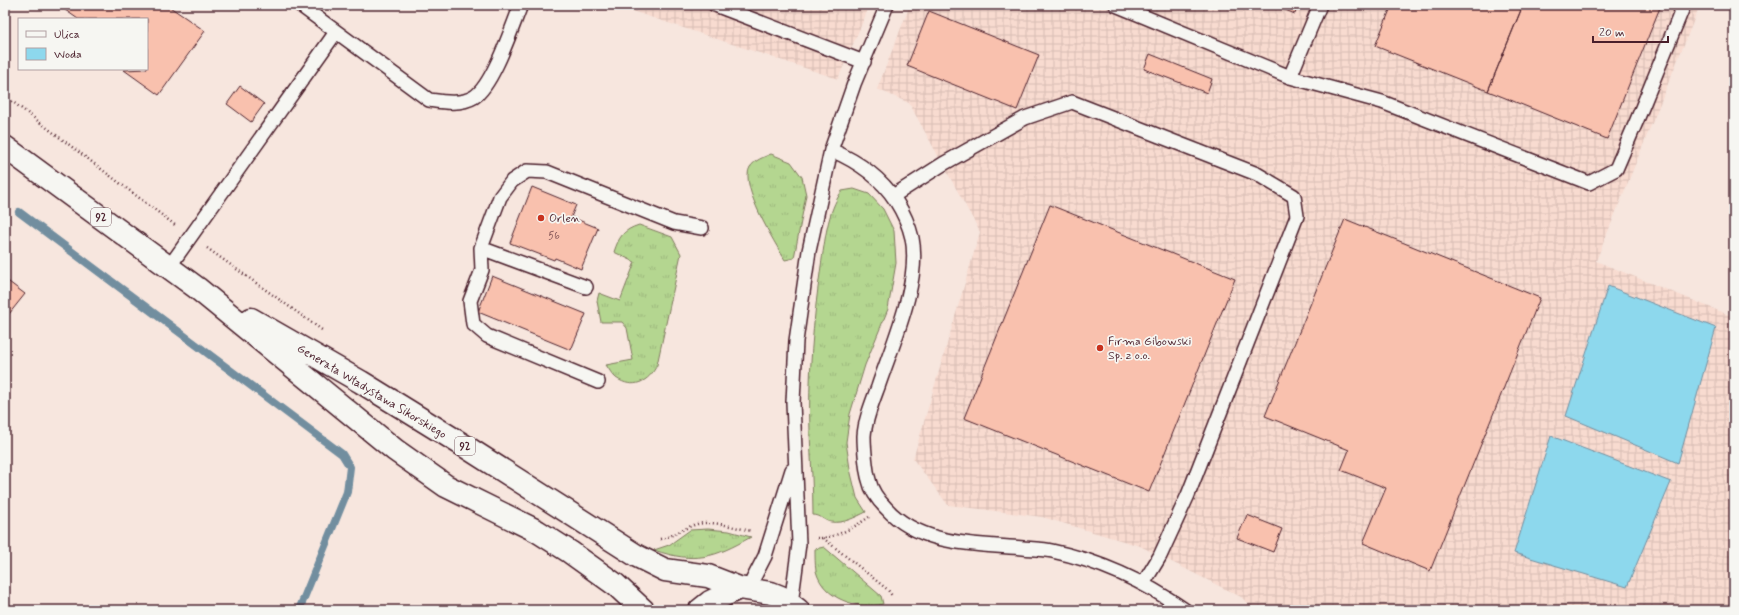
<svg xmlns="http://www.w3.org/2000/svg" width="1739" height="615" font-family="Mynerve,sans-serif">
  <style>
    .industrial { fill: url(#industrial-grid) }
    .grass { fill: url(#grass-tufts); stroke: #7f7a5e }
    .water { fill: #8dd8ed; stroke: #728e9f }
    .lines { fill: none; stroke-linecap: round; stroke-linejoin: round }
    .stream { stroke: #728e9f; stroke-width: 8 }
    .building { fill: #f9c1ae; stroke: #4a1f2b }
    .service-casing { stroke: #4a1f2b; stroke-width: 16 }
    .primary-casing { stroke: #4a1f2b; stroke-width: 25 }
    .path { stroke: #4a1f2b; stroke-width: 2.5; stroke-dasharray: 1 3; stroke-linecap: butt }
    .service { stroke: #f6f6f2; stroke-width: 13 }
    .primary { stroke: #f6f6f2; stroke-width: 22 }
    .poi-dot { fill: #c8321e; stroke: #f6f6f2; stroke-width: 1.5 }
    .labels { text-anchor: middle; stroke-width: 3.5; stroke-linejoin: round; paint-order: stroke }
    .number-label { font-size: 10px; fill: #76484c }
    .shield { fill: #f6f6f2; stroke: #7e6067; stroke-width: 1 }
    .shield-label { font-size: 11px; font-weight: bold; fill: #4a1f2b }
    .poi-label { font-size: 12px; fill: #4a1f2b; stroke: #f6f6f2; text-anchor: start }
    .street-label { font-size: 12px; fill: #4a1f2b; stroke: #f6f6f2 }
  </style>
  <defs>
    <pattern id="industrial-grid" width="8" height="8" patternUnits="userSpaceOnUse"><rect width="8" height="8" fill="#f8dbd0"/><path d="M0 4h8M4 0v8" fill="none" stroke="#d6bcb3"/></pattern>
    <pattern id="grass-tufts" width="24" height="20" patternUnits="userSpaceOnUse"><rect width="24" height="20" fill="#b4d690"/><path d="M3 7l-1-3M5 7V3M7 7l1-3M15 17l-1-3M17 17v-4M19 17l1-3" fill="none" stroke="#9cb77c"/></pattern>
  </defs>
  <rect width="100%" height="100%" fill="#f7e6de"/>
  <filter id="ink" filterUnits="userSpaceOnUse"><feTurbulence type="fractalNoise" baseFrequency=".025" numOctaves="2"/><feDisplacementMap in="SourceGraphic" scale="8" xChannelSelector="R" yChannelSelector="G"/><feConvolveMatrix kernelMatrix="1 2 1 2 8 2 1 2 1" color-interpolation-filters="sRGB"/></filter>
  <g filter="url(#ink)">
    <path class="industrial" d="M614,5H870L838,79Z
      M910,5H1700L1596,261L1734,317V610H1255L1241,597L1140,546L1042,517L948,505L913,459L980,232L909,103L877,89Z"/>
    <path class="grass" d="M771,154L791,162L802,177L806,195L794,258L785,260C775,243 739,185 750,167C755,160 764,157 771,154Z
      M854,189L869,194L883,209L894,231L896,263L888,309L865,365L850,414L846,442L850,469L857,498L866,512C856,517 843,524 831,522C824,521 821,515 813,515C813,488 811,461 810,433C808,378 813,321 821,266C825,241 827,212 842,191Z
      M639,225L672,237L681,254L657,365C649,382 633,390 616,378C612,375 609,369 606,365L633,360L627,328L622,322H601L597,301L599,293L620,301L635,262L614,252C619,237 623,230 639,225Z
      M708,529L729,531L751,537C714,558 695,564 654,550L669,545L690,530Z
      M824,547L881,596L883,604C858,610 823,599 816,571C815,564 815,557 815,549Z"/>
    <path class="water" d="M1608,286L1716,328L1678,463L1566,416Z
      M1551,436L1671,482L1627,587L1514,553Z"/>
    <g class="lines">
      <path class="stream" d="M19,212L342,454L350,467L347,492L299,610"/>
    </g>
    <path class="building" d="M58,5H152L156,8L157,5H167L205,31L159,95L124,70L147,69V19H78Z
      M1273,5H1298L1295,14Z
      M1392,5H1523L1488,91L1375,46Z
      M1523,5H1661L1607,139L1488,91Z
      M929,11L1039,55L1017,110L907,66Z
      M1150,54L1212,79L1207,93L1144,69Z
      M240,86L264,104L251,122L227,104Z
      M532,187L576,205L571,217L598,228L581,269L555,258L554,260L510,243Z
      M1050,205L1235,279L1149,492L964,418Z
      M1345,219L1540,298L1430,571L1363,543L1386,488L1341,470L1349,450L1265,416Z
      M492,276L586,314L571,350L478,312Z
      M5,279L25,294L5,319Z
      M1247,515L1282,529L1273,552L1237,538Z"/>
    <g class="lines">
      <defs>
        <path id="service" d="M300,5L429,100C443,102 461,105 474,97C493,85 512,27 521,5
          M715,5L864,62
          M1116,5L1290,77L1320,5
          M1290,77L1382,102L1589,183L1616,169L1637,120L1684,5
          M831,150C857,161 880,176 896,201C903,212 909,225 912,238C921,282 892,345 878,387C872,403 865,420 864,436C864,446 866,471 869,480C871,490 879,501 886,508C920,546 976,544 1023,548C1032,549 1043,549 1052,551C1100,561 1145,582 1185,610
          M893,196L943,164L1025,118L1072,102L1257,174L1294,196L1297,216L1188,495L1160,556L1143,584
          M481,248L586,287
          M169,267L336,32
          M598,382L487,336L473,324L470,301L482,270L481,248L500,197L512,181L527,171L547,172L674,223L702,228
          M748,589L765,556L792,470
          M791,604L799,544L793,402L796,341L809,251L831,150L854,84L887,5"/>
        <path id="primary" d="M5,147L197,288L395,450L446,486L537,531L570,552L616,585L643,610
          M251,319L361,382L463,445L637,556L665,570L708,576L739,588
          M700,610L710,602L739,588L771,593L781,597L798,610"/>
      </defs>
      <use href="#service" class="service-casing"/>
      <use href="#primary" class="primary-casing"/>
      <path class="path" d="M5,96L175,225
        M207,248L322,330
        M817,538C834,539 855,527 869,517
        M823,538L888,590L893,597
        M660,539C672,537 682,529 694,525C712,519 735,528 752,531"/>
      <use href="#service" class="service"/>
      <use href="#primary" class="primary"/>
    </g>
  </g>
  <g class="poi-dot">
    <circle cx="541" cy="218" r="4"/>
    <circle cx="1100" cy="348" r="4"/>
  </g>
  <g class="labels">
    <g class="number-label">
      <text x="554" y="239">56</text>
    </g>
    <g class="shield">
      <rect x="91" y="208" width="20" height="18" rx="3"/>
      <rect x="455" y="437" width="20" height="18" rx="3"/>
    </g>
    <g class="shield-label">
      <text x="101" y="221">92</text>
      <text x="465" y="450">92</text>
    </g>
    <g class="poi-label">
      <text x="549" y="222">Orlen</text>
      <text x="1108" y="345">Firma Gibowski<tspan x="1108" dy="14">Sp. z o.o.</tspan></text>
    </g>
    <g class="street-label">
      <text transform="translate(372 391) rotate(31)" y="4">Generała Władysława Sikorskiego</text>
    </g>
  </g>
  <rect width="1739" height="615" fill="none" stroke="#f6f6f2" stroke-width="20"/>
  <rect x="10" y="10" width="1719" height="595" fill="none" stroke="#4a1f2b" stroke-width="1.5" filter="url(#ink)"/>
  <rect x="18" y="18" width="130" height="52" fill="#f6f6f2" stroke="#b1a0a2"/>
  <rect x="26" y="31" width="20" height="6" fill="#f6f6f2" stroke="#b1a0a2"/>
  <text x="54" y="38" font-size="12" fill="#4a1f2b">Ulica</text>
  <rect x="26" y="48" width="20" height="12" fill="#8dd8ed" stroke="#b1a0a2"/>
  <text x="54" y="58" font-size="12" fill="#4a1f2b">Woda</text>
  <path d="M1593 36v6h75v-6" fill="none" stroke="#4a1f2b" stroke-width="2"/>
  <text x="1599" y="36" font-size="12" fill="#4a1f2b" stroke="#f6f6f2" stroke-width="3" paint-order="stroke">20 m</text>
</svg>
